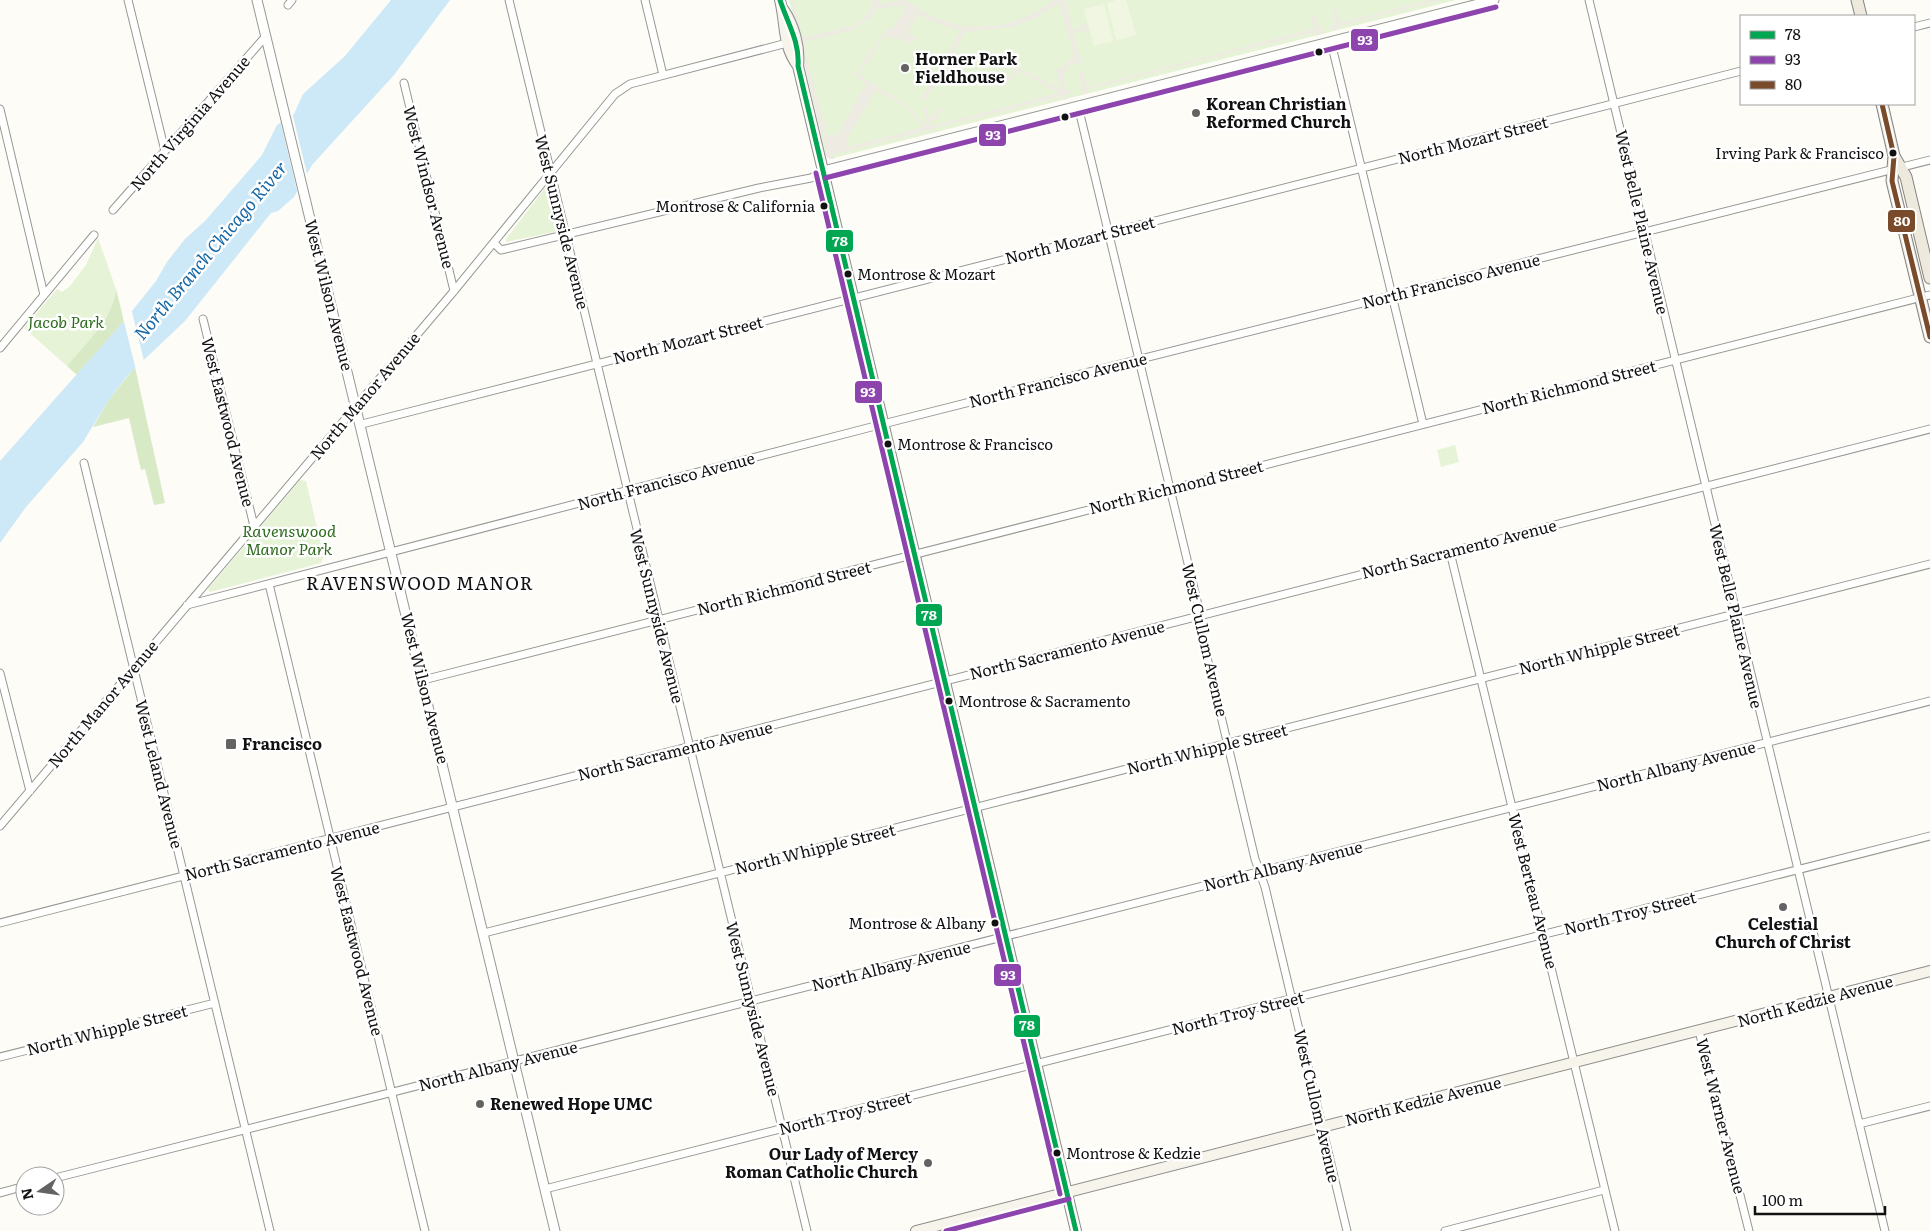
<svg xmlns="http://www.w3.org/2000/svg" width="1930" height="1231" font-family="Literata,serif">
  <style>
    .green { fill: #e7f3d7 }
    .forest { fill: #d8eac5 }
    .pitch { fill: #f0f6e1 }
    .plaza { fill: #edebe2; fill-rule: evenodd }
    .water { fill: #cde8f7 }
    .pier { fill: #fdfcf7 }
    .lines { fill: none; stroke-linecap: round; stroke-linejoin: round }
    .minor-casing { stroke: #979795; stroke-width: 9 }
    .tertiary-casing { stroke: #979795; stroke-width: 11 }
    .secondary-casing { stroke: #8e8d8b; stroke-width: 12 }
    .primary-casing { stroke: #858482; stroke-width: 13 }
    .minor { stroke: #fffffe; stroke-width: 7 }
    .tertiary { stroke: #fffffe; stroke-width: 9 }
    .secondary { stroke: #f6f4eb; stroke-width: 10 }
    .primary { stroke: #ede9dc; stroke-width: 11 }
    .bus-1-casing { stroke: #fff; stroke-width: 9 }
    .bus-2-casing { stroke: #fff; stroke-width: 9 }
    .bus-3-casing { stroke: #fff; stroke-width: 9 }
    .bus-1 { stroke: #00a651; stroke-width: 5 }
    .bus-2 { stroke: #8e44ad; stroke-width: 5 }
    .bus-3 { stroke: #7a4b2a; stroke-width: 5 }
    .bus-dot { fill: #111; stroke: #fff; stroke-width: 2 }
    .poi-dot { fill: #646362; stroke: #fff; stroke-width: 2 }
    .labels { text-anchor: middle; stroke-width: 5; stroke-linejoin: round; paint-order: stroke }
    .bus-label { font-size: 15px; fill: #111; stroke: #fff; text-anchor: start }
    .poi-label { font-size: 16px; font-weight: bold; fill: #111; stroke: #fff; text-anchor: start }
    .street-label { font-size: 16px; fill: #111; stroke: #fff }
    .park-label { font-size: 16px; font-style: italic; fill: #2f6b1f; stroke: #fff }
    .water-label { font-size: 18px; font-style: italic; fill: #1768a6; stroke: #fff }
    .neighbourhood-label { font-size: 18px; letter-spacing: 1px; fill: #111; stroke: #fff }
    .line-badge { stroke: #fff; stroke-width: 2 }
    .badge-label { font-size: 14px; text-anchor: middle; font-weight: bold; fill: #fff }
  </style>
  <rect width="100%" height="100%" fill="#fdfcf7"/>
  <path class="green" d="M789,0H1456L830,159L826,156Z
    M548,184L560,227L559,231L506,242V239Z
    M98,238L116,289C114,318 84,345 67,366L24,328L57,289L62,292L69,287L86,265Z
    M1455,445L1459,462L1441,467L1437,450Z
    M300,480L306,481L324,557L321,563L210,592L208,589Z"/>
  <path class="forest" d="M116,289L124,321L77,375L67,366C84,345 114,318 116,289Z
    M135,367L165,503L154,505L145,469L141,470L129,418L93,427L108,401Z"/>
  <path class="pitch" d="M1117,0H1126L1136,35L1116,40L1107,3Z
    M1104,4L1113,41L1094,46L1084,9Z"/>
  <path class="plaza" d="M791,0H793L803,38L856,25L869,13L874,0H878L880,4L904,0L934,18L961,26L975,27L1003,25L1015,21L1041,9L1054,0H1065L1072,29L1083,27L1082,23L1086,22L1088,32L1085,33L1084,30L1073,33L1082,65L1078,66L1076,62L1071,64L1064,73L1065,91L1070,90L1071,93L1066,95L1067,99L1063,100L1062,96L931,129L932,133L930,134L929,130L833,154L834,159H830L826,156L824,149L826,148L823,134H821ZM1059,3L1074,55L1061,68L1056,69L1061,90L1018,67L1015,68L1008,78L999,76L1000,79L995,88L997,89L1001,82L1007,85L1016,73L1020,72L1058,93L931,126L929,121L939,119L938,113L946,111L945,109L934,112L935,116L929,118L926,107L923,108L927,122L924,123L908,106L858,74L869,62L871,63L870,60L884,35L891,40L894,36L909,44L911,40L915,42L917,38L908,32L918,15L943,26L961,30L921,100L922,102H924L965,32L1013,27L1035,18ZM902,5L905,7L897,22L892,28L885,30L854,76L866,84L838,134L826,136L825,122H823L803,42L850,31L871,18L877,9ZM876,90L907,108L922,124V128L847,147L846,140Z
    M1430,0H1441L1340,26V29L1334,31L1331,29V25L1335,24L1332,10L1336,9L1340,23Z
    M1315,14L1318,28L1323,27L1322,34L1316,36L1315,32L1088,89V93L1084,94L1083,90H1078L1083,87L1079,73L1083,72L1087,87L1314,29L1311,15Z"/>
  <path class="water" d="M391,0H450L394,75L312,165L294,197L278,211L271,213L185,321L128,375L108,401L83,442L26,507L0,543V461L124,321L156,281L167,262L185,239L205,221L262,155L277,125L294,114L303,94L345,56Z"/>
  <path class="pier" d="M292,112L308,178L298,195L280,120Z
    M131,308L144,361L136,370L123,318Z"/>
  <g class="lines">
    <defs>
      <path id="minor" d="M128,0L165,151
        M509,0L807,1231
        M645,0L663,75
        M1589,0L1885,1231
        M288,5L292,0
        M1914,27L1930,23
        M1331,42L1423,424
        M404,83L454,291
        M1078,106L1198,605L1200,628L1255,859L1265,887L1347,1231
        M0,109L44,295
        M113,210L266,36
        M494,243L501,250L759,188L811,178L823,171
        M203,319L254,526
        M0,348L94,235
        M362,424L1741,71
        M84,463L270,1231
        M1450,552L1615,1231
        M269,584L425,1231
        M187,605L883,424L1930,160
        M0,673L30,791
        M423,680L1930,295
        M0,826L454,291L615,94L630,84L787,43
        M0,923L1930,429
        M484,933L1930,564
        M1699,1031L1749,1231
        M0,1057L215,1003
        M1859,1124L1930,1106
        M55,1178L1930,701
        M545,1189L1930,836
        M0,1193L25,1186
        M1445,1231L1604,1190"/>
      <path id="tertiary" d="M257,0L555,1231
        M823,171L1494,0"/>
      <path id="secondary" d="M780,0C786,23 782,45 798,66
        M783,9C794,25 800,47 798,66L1076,1231
        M916,1231L1930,971"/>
      <path id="primary" d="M1857,0L1861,16
        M1882,104L1894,156L1906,177L1930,278
        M1894,156L1892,181L1930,337"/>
    </defs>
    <use href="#minor" class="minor-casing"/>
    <use href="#tertiary" class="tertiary-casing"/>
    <use href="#secondary" class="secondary-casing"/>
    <use href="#primary" class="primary-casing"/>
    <use href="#minor" class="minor"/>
    <use href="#tertiary" class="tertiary"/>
    <use href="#secondary" class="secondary"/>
    <use href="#primary" class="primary"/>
    <defs>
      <path id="bus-1" d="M780,0C787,22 800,42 798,66L1076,1231"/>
      <path id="bus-2" d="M816,173L1060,1194
        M825,178L1496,7
        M946,1231L1069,1199"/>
      <path id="bus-3" d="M1882,104L1894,156L1892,181L1930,337"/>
    </defs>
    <use href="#bus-1" class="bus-1-casing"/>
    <use href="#bus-2" class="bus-2-casing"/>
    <use href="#bus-3" class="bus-3-casing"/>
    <use href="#bus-1" class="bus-1"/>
    <use href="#bus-2" class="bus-2"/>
    <use href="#bus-3" class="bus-3"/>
  </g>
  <g class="bus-dot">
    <circle cx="1319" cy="52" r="4.5"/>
    <circle cx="1065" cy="117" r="4.5"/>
    <circle cx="1893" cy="153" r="4.5"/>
    <circle cx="824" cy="206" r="4.5"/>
    <circle cx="848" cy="274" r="4.5"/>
    <circle cx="888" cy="444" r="4.5"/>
    <circle cx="949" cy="701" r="4.5"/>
    <circle cx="995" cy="923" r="4.5"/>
    <circle cx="1057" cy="1153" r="4.5"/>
  </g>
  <g class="poi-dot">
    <circle cx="905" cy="68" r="5"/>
    <circle cx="1196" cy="113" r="5"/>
    <rect x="225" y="738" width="12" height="12" rx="2.5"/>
    <circle cx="1783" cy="907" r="5"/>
    <circle cx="480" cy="1104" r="5"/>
    <circle cx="928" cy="1163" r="5"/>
  </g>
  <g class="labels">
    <g class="bus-label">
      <text x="1884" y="159" text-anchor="end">Irving Park &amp; Francisco</text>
      <text x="815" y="212" text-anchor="end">Montrose &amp; California</text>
      <text x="857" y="280">Montrose &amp; Mozart</text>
      <text x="897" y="450">Montrose &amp; Francisco</text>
      <text x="958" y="707">Montrose &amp; Sacramento</text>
      <text x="986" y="929" text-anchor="end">Montrose &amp; Albany</text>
      <text x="1066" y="1159">Montrose &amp; Kedzie</text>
    </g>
    <g class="poi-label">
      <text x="915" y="65">Horner Park<tspan x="915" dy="18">Fieldhouse</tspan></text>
      <text x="1206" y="110">Korean Christian<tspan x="1206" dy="18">Reformed Church</tspan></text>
      <text x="242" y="750">Francisco</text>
      <text x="1783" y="930" text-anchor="middle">Celestial<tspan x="1783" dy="18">Church of Christ</tspan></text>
      <text x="490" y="1110">Renewed Hope UMC</text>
      <text x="918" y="1160" text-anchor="end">Our Lady of Mercy<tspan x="918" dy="18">Roman Catholic Church</tspan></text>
    </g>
    <g class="street-label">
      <text transform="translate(190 123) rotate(-49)" y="6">North Virginia Avenue</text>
      <text transform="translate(1473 140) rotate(-14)" y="6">North Mozart Street</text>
      <text transform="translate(429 187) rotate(76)" y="6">West Windsor Avenue</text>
      <text transform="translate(562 222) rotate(76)" y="6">West Sunnyside Avenue</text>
      <text transform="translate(1642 222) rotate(77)" y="6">West Belle Plaine Avenue</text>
      <text transform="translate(1080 240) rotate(-14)" y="6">North Mozart Street</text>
      <text transform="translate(1451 281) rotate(-14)" y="6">North Francisco Avenue</text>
      <text transform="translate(329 295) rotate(76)" y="6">West Wilson Avenue</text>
      <text transform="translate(688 340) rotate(-14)" y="6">North Mozart Street</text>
      <text transform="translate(1058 380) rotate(-14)" y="6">North Francisco Avenue</text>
      <text transform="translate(1569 387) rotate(-14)" y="6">North Richmond Street</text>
      <text transform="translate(365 396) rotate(-50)" y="6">North Manor Avenue</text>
      <text transform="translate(228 422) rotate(76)" y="6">West Eastwood Avenue</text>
      <text transform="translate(666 481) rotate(-15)" y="6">North Francisco Avenue</text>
      <text transform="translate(1176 487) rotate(-14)" y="6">North Richmond Street</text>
      <text transform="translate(1459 549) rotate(-14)" y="6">North Sacramento Avenue</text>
      <text transform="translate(784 588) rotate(-14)" y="6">North Richmond Street</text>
      <text transform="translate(657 616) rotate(76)" y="6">West Sunnyside Avenue</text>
      <text transform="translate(1736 616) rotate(77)" y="6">West Belle Plaine Avenue</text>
      <text transform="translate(1205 640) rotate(77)" y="6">West Cullom Avenue</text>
      <text transform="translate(1599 649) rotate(-14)" y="6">North Whipple Street</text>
      <text transform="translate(1067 650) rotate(-14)" y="6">North Sacramento Avenue</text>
      <text transform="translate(425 688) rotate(76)" y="6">West Wilson Avenue</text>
      <text transform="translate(103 704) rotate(-50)" y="6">North Manor Avenue</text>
      <text transform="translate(1207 749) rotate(-14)" y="6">North Whipple Street</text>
      <text transform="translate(675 751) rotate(-14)" y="6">North Sacramento Avenue</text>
      <text transform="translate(1676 766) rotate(-14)" y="6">North Albany Avenue</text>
      <text transform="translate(159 774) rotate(76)" y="6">West Leland Avenue</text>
      <text transform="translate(815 849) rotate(-14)" y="6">North Whipple Street</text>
      <text transform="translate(282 851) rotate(-14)" y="6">North Sacramento Avenue</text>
      <text transform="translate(1283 866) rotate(-14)" y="6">North Albany Avenue</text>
      <text transform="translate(1533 891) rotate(76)" y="6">West Berteau Avenue</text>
      <text transform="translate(1630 913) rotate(-14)" y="6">North Troy Street</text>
      <text transform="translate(357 951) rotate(76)" y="6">West Eastwood Avenue</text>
      <text transform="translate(891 966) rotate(-14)" y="6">North Albany Avenue</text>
      <text transform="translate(1815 1001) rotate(-15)" y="6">North Kedzie Avenue</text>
      <text transform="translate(753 1009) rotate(76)" y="6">West Sunnyside Avenue</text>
      <text transform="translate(1238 1013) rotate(-14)" y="6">North Troy Street</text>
      <text transform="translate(107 1030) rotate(-14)" y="6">North Whipple Street</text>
      <text transform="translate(498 1066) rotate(-14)" y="6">North Albany Avenue</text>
      <text transform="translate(1423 1101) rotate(-14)" y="6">North Kedzie Avenue</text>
      <text transform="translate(1317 1106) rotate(77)" y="6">West Cullom Avenue</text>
      <text transform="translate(845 1113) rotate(-14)" y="6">North Troy Street</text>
      <text transform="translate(1721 1116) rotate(76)" y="6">West Warner Avenue</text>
    </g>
    <g class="park-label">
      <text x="66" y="328">Jacob Park</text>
      <text x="289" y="537">Ravenswood<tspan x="289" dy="18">Manor Park</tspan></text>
    </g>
    <g class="water-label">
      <text transform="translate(211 251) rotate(-50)" y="6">North Branch Chicago River</text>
    </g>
    <g class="neighbourhood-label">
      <text x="420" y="590">RAVENSWOOD MANOR</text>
    </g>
  </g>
  <g class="line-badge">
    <rect x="1350" y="28" width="29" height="24" rx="5" fill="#8e44ad"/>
    <rect x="978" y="123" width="29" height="24" rx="5" fill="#8e44ad"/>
    <rect x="1887" y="209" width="29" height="24" rx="5" fill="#7a4b2a"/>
    <rect x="825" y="229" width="29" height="24" rx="5" fill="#00a651"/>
    <rect x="854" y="380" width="29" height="24" rx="5" fill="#8e44ad"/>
    <rect x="915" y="603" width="28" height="24" rx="5" fill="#00a651"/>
    <rect x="993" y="963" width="29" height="24" rx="5" fill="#8e44ad"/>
    <rect x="1013" y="1014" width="28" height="24" rx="5" fill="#00a651"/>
  </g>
  <g class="badge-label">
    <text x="1365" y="45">93</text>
    <text x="993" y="140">93</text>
    <text x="1902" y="226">80</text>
    <text x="840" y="246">78</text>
    <text x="868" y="397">93</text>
    <text x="929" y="620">78</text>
    <text x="1008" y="980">93</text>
    <text x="1027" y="1030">78</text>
  </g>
  <rect x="1740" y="15" width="175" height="90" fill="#ffffff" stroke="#a0a0a0"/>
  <rect x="1750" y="31" width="25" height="8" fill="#00a651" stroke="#a0a0a0"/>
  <text x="1785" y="40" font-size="15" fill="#111111">78</text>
  <rect x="1750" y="56" width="25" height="8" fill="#8e44ad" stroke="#a0a0a0"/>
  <text x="1785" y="65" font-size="15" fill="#111111">93</text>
  <rect x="1750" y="81" width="25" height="8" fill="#7a4b2a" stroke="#a0a0a0"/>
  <text x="1785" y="90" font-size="15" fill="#111111">80</text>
  <g transform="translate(40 1191) rotate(257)"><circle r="24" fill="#ffffff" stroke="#a0a0a0"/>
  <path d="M0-4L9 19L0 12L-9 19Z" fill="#646362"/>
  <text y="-8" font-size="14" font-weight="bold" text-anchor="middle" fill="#111111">N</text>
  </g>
  <path d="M1755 1206v8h130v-8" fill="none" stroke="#111111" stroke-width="2.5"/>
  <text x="1762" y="1206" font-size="15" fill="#111111" stroke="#ffffff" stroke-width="4" paint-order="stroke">100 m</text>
</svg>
